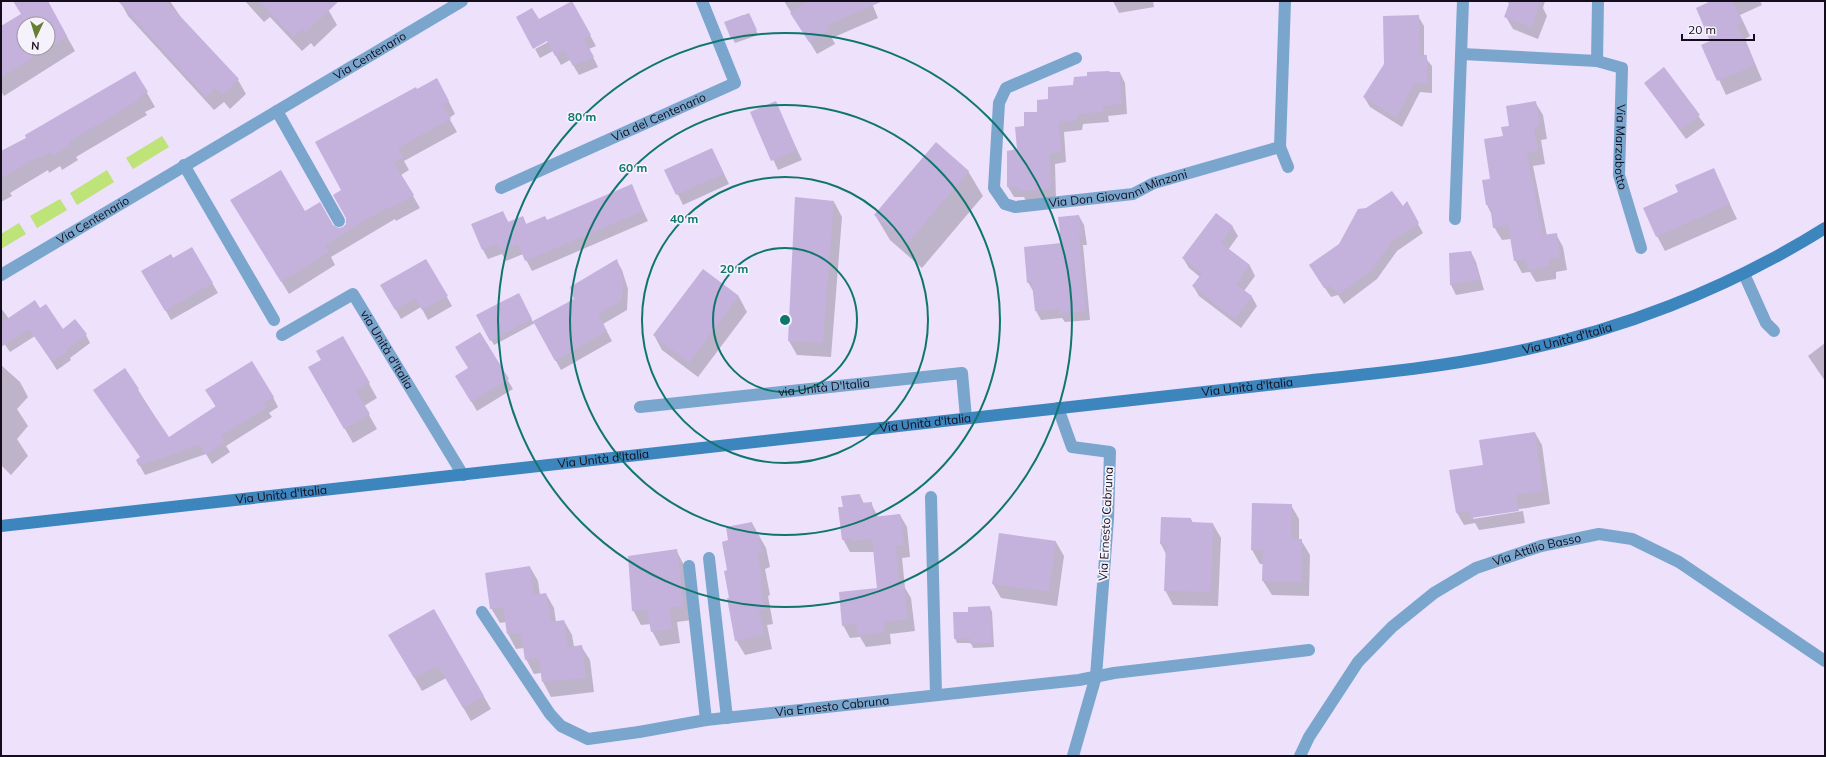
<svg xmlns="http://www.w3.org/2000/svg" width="1826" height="757" font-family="Mulish,sans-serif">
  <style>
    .green { fill: #bee379 }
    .shadow { fill: #0003; fill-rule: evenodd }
    .building { fill: #c4b1dc; fill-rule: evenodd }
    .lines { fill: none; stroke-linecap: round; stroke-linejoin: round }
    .lane { stroke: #7aa6cd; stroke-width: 12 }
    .street { stroke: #7aa6cd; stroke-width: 12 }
    .secondary { stroke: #3d85bd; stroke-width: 12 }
    .ring { fill: none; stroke: #0f766e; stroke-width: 2 }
    .labels { text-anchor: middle; stroke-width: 3.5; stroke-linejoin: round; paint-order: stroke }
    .street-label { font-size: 12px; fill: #140d1c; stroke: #f6f2fb }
    .centre { fill: #0f766e; stroke: #f6f2fb; stroke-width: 2 }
    .ring-label { font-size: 12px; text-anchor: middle; font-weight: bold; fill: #0f766e; stroke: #f6f2fb; stroke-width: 3.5; stroke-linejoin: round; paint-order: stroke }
  </style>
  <rect width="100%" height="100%" fill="#ede1fc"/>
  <path class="green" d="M162,136L169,147L133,169L126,158Z
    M107,170L114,182L77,205L70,193Z
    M60,199L67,210L37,228L30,216Z
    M19,223L26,234L1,249V234Z"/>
  <path class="shadow" d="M15,1H47L75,51L4,96L1,91V27L22,14ZM24,24H48V48H24Z
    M120,1H170L184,22L238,80L246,94L230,109L224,102L214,110L128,16Z
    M245,1H319L329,11L337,25L314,47L311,43L302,51L270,17L264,22Z
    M784,1H871L878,18L832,38L835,44L817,54Z
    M1113,1H1153L1154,7L1119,13Z
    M1507,1H1545L1543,8L1547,16L1538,39L1513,29L1506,17L1510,5Z
    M1711,1H1760L1762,5L1740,15L1750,36L1745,39L1762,80L1726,95L1703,45L1711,42Z
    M572,3L596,46L589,49L598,67L579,75L570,60L561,65L553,51L540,58L535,49L552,40L539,21Z
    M749,13L758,35L735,43L725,23Z
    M1418,16L1424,26V56L1432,66V93L1420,92L1402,127L1370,107L1364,97Z
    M1664,69L1705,125L1686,139L1645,83Z
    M135,72L155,107L145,112L147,115L76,157L78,160L62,170L60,166L49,173L48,170L10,193L12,196L1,202V152L28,138Z
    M1120,73L1125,83L1127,114L1108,116L1109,122L1083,124L1082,130L1064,132L1066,162L1055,164L1056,199L1026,201L1024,197H1014L1008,187V152L1018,150L1025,127L1049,100L1074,86Z
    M417,90L444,92L455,114L449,118L457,132L404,161L409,170L401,175L420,208L396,221L395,219L331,257L335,265L289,294L239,212H305L338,230L344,228L347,225V217L343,190Z
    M1535,102L1543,115L1547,139L1541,140L1545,164L1533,166L1547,236L1556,234L1563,247L1567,270L1556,272V279L1536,282L1530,272L1522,273L1515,260L1511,239L1502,240L1494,227L1492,215L1487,205L1491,180L1504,137L1510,127Z
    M775,103L802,160L778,170L752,113Z
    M712,149L729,184L683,205L666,170Z
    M1713,169L1737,219L1665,251L1657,236L1679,193Z
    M968,171L983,196L922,268L890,240L875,215Z
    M631,186L648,221L532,271L523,254L506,261L502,254L488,259L483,250L502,212L509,223L523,217L526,224L547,221Z
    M834,202L842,217L831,357L797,355L789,341Z
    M1406,203L1423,233L1397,251L1377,279L1344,304L1338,295L1331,297L1316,275L1339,244L1403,208Z
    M1079,216L1084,225L1087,245H1083L1090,320L1065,322L1062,318L1041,320L1036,311L1033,291L1028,282L1062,244Z
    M1232,226L1238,236L1228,250L1250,266L1255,276L1244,291L1252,297L1257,306L1241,328L1199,296L1193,286L1200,277L1189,268L1183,258Z
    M192,248L218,293L171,320L143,271L173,259Z
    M1471,252L1476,262L1484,290L1456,295L1451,285L1450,254Z
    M426,260L452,306L428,320L421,307L401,319L382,286Z
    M617,261L622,270L628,289L627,310L603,324L612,341L561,370L535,323L494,345L477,316L518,294L533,322L576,300Z
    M703,270L739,297L747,312L698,377L662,350L654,335Z
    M1,308L9,319L40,310L63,330L86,335L90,343L70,358L71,360L57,370L35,336L10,352L1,339Z
    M479,333L513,389L477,411L462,386L469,368Z
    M343,337L377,398L364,406L377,429L353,443L310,368L323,361Z
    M1825,343V381L1808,356Z
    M1,365L20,382L28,397L17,409L28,426L17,439L28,456L11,475L1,465Z
    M125,369L169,439L216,407L206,390L273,397L278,407L269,413L272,417L226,446L230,452L212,464L206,454L145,475L140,466L141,458Z
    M1535,433L1542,445L1550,504L1473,517V519L1523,511L1525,523L1479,530L1475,523L1464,525L1457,513L1450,471L1484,466Z
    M860,495L864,504L871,503L878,517L900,515L907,527L910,557L902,558L905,588L911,598L915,631L890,634L891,644L866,647L860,637L850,638L843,625L878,589L874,552H850L843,539L844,508Z
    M1291,505L1299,519V540H1301L1310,555L1309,596L1272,595L1263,581L1264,564H1260L1252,550Z
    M1162,518L1191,519L1193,523L1213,524L1221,538L1218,606L1173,605L1165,590L1166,554L1161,544Z
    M752,523L766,548L770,567L765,569L770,595L768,596L773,624L767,625L772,649L745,655L736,640L730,599L729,571L730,541Z
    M1056,542L1064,556L1057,606L1001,598L993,584Z
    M676,550L684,565L692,620L677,622L680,643L660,646L652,631L651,624L641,625L633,610Z
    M530,567L538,581L540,595L546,594L554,608L556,622L564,621L572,635L574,647L581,646L590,660L594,692L551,697L543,682L541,673L534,674L526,659L524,648L516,649L508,634L506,622L500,623L491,608Z
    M990,607L992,612L994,647L973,648L971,643H957L955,638L969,613Z
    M434,611L491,709L471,721L446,678L422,691L390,636Z"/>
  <path class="building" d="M13,1H48L67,36L1,78V26L21,14ZM24,24H48V48H24Z
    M118,1H166L239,79L222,95L215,88L206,97Z
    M259,1H339L305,33L302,29L293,37Z
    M572,1L591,35L584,39L594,57L573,66L564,50L555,56L547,41L533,49L516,17L532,8L539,19Z
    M809,1H883L826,26L829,31L809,42L790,13Z
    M1510,1H1541L1531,27L1504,17Z
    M1711,1H1733L1742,22L1737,24L1755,65L1717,81L1701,45L1710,41L1696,8Z
    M743,15H750L757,30L731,39L724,22Z
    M1419,15L1420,55H1427V83H1414L1396,118L1363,97L1384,64L1383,16Z
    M1664,67L1700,115L1680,130L1644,83Z
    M135,71L148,92L138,97L139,100L69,142L71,145L53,156L51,152L40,159L39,156L1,179V151L26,138L25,135Z
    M1109,71L1110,72H1120L1122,104L1103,106L1104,112L1078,114L1077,120L1059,122L1061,152L1050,154L1051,189L1020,191L1019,187H1007V151L1017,149L1015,127L1024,126V112H1037V100L1048,99V87L1073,85L1074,77L1087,76V72Z
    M437,78L449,101L443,105L451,119L398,148L403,158L394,163L414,195L388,210L387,207L325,245L329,252L281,282L230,200L281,170L305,211L320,202L333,225L339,228L343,227L346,224V218L333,195L341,190L315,142L416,87L417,89Z
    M776,101L797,150L771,161L750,112Z
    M1536,101L1540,126L1534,128L1538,151L1527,153L1543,235L1557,233L1560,257L1549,259L1550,266L1527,270L1526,259L1514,261L1508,225L1493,228L1490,205H1486L1482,180L1490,179L1484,139L1503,136L1501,127L1509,126L1506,106Z
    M936,142L969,171L908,243L874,215Z
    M712,148L724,174L676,195L664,170Z
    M1714,168L1730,204L1656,237L1643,208L1678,192L1675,185Z
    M632,184L643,211L525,261L518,244L500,251L497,244L482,250L471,224L503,211L508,222L523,216L526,224L545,216L547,220Z
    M1392,191L1403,206L1407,201L1419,223L1392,241L1372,270L1338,295L1331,286L1324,288L1309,265L1339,244L1358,209L1366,208Z
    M795,197L834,201L823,343L788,341Z
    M1216,213L1233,226L1221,243L1250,265L1236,284L1252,296L1235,319L1192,286L1202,273L1182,258Z
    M1079,215L1082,236H1079L1086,311L1059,314V309L1035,311L1032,282L1027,283L1024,247L1061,243L1058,217Z
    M192,247L213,283L165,311L141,271L171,254L173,258Z
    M1471,251L1480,280L1450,285L1449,253Z
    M426,259L448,296L422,310L415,298L395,310L380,285Z
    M617,259L623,279L622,300L598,314L607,331L555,361L533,321L574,299L570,287Z
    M703,269L739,296L689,363L653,335Z
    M519,293L532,319L490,341L476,315Z
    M35,300L40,308L46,304L63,329L75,319L87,334L66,350L67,352L52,362L29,329L1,347V323Z
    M480,332L509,379L471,402L455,376L468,368L455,347Z
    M343,336L370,383L356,391L370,414L344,429L308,367L321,360L316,351Z
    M252,361L274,397L264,403L267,407L221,436L225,442L206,455L199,445L139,466L136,460L140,457L93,390L125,368L139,389L137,390L169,437L216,406L205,390Z
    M1535,432L1543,491L1516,495L1519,511L1471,518L1470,511L1456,513L1449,470L1483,465L1479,440Z
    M860,494L861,503L872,502L873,517L900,514L904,545L896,546L900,585H904L908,619L884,622L885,632L858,635L856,624L842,626L839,592L877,588L872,539L853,541L852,538L842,540L838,507H843L841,496Z
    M1252,503L1292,504L1291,539H1302L1301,582L1262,581L1263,550H1251Z
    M1161,517L1191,518V522L1213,523L1211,592L1164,591L1166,545L1160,544Z
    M752,522L754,532H758L762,553L757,554L763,581L760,582L766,609L759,610L764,635L735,641L727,598H729L724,571L727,570L722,542L728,540L726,527Z
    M999,533L1056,541L1049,592L992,584Z
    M677,549L684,606L669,608L672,629L651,632L647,609L632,611L628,556Z
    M530,566L534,595L546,593L551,622L564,620L568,647L582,645L586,678L542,682L539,657L525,660L521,633L507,634L503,607L490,609L485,573Z
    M990,606L992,643L970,644V638L954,639L953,612H968V607Z
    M434,609L484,696L463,708L438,666L414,678L388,635Z"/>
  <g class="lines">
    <path class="lane" d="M1280,147L1288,167
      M1744,274L1766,323L1774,331
      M689,566L706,720
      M482,612L550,714L561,726L588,739L639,732"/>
    <g class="street">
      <path d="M1462,54L1597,61L1598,1"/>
      <path id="s1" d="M1076,58L1006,88L999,103L994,188L1005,204L1015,207L1133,194L1154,183L1280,147L1285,1"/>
      <path id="s2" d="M1597,61L1622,68L1619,175L1641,248"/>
      <path d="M277,111L339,221"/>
      <path d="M184,165L274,320"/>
      <path id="s3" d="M501,188L735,83L702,1"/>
      <path d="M1455,219L1463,1"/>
      <path id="s4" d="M1,275L462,1"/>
      <path id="s5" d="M282,335L353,294L463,475"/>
      <path id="s6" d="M640,407L962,373L966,418"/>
      <path d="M1058,408L1072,447L1110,452L1108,519L1096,676L1073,756"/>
      <path d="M931,497L936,694"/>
      <path d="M709,558L727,718"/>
      <path id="s7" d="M639,732L706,720L1079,680L1114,673L1309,650"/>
      <path id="s8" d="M1300,756L1309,737L1358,662L1392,627L1434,593L1476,568L1541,546L1599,534L1632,539L1679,562L1825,661"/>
    </g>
    <path class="secondary" id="s9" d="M1,526L1267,385C1346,376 1426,370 1504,354C1617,332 1728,289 1825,228"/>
  </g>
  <g class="ring">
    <circle cx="785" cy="320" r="72"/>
    <circle cx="785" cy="320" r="143"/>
    <circle cx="785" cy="320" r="215"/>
    <circle cx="785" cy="320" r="287"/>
  </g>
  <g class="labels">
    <g class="street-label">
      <text dy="4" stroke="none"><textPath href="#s4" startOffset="429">Via Centenario</textPath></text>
      <text dy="4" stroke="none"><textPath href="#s3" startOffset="173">Via del Centenario</textPath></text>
      <text dy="4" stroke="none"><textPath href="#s2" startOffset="105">Via Marzabotto</textPath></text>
      <text dy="4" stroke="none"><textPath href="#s1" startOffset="313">Via Don Giovanni Minzoni</textPath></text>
      <text dy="4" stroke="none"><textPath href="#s4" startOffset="107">Via Centenario</textPath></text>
      <text dy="4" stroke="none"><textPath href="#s9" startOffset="1578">Via Unità d'Italia</textPath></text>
      <text dy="4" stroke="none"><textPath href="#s5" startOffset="147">via Unità d'Italia</textPath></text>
      <text dy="4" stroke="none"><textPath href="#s9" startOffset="1254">Via Unità d'Italia</textPath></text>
      <text dy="4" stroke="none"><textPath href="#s6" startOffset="185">via Unità D'Italia</textPath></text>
      <text dy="4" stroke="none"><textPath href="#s9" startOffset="930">Via Unità d'Italia</textPath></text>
      <text dy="4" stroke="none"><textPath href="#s9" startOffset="606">Via Unità d'Italia</textPath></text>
      <text dy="4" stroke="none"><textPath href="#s9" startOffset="282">Via Unità d'Italia</textPath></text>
      <text transform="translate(1106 524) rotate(-87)" y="4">Via Ernesto Cabruna</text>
      <text dy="4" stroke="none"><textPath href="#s8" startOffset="326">Via Attilio Basso</textPath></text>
      <text dy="4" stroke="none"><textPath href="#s7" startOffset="195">Via Ernesto Cabruna</textPath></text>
    </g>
  </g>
  <circle cx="785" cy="320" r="6" class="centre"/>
  <g class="ring-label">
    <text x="582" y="121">80 m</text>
    <text x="633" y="172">60 m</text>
    <text x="684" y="223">40 m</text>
    <text x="734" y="273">20 m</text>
  </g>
  <rect width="1826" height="757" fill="none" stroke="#140d1c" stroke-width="4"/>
  <g transform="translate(36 36) rotate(184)"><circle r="19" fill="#f6f2fb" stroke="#9c96a2"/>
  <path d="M0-3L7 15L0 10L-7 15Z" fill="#657e31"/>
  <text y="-6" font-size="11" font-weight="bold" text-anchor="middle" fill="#140d1c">N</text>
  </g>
  <path d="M1682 34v6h72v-6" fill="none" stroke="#140d1c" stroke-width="2"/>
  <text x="1688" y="34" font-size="12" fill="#140d1c" stroke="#f6f2fb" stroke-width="3" paint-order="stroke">20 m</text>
</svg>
